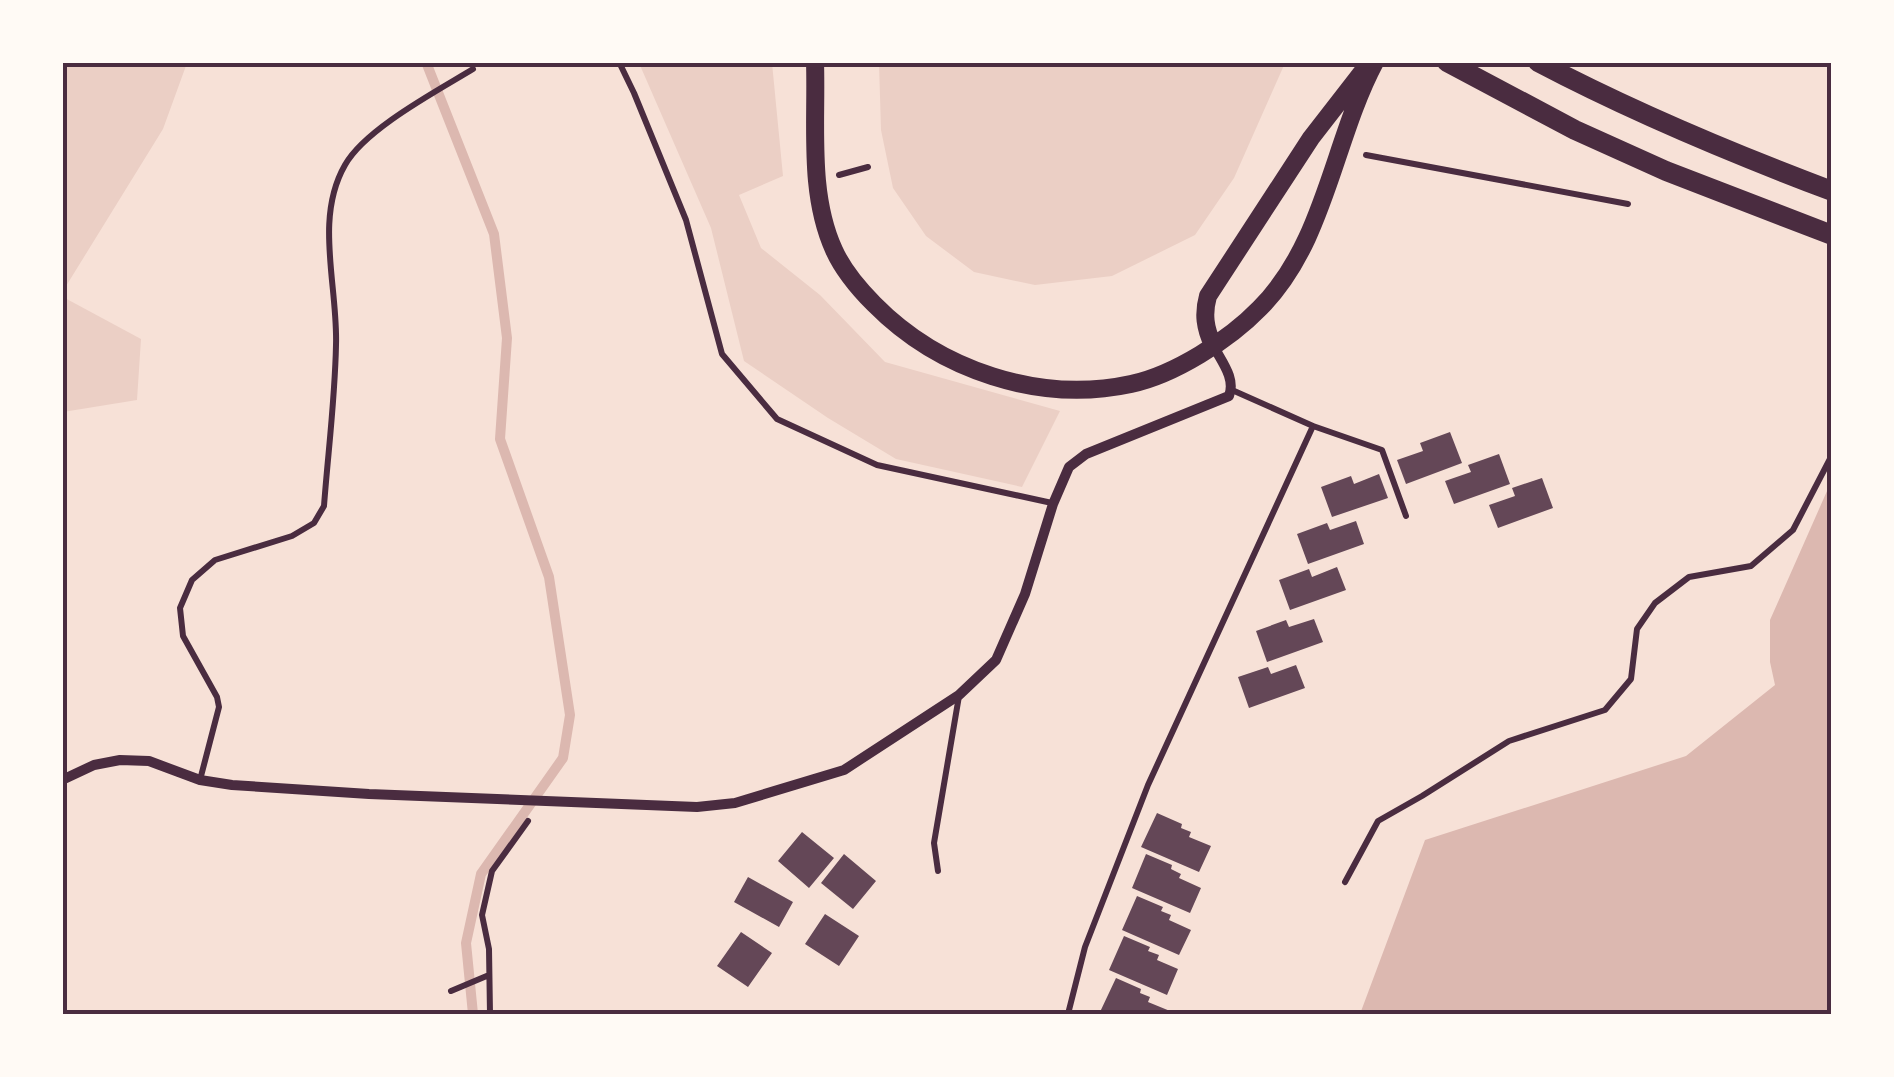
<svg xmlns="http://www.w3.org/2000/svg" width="1894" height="1077" font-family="Cabin,sans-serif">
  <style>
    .green { fill: #ebcfc5 }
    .water { fill: #dcb8b0 }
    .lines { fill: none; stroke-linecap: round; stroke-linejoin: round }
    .stream { stroke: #dcb8b0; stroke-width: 10 }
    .building { fill: #644757 }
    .path { stroke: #4a2c40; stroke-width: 6 }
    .service { stroke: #4a2c40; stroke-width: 6 }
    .minor { stroke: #4a2c40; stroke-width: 10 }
    .tertiary { stroke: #4a2c40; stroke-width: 18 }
    .secondary { stroke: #4a2c40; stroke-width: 20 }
    .neatline { fill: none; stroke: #4a2c40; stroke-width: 4 }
  </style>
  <rect width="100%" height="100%" fill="#f7e1d7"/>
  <path class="green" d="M63,62L187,63L163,129L63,291Z
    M639,63H772L783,176L739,195L761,248L820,295L885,362L1060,411L1022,487L896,459L828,418L744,361L711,228Z
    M879,63V62L1285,63L1234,178L1195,235L1112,276L1035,285L974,272L926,236L893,188L881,130Z
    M63,297L141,339L137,400L63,412Z"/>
  <path class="water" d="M1831,482V1014H1360L1425,840L1686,756L1775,685L1770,662V620Z"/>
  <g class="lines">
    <path class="stream" d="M426,62L494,234L507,338L500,439L549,577L570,715L563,758L481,874L466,943L473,1014"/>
  </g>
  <path class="building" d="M1450,432L1462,463L1406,484L1397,460L1423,451L1420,443Z
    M1499,454L1510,484L1454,504L1445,481L1471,472L1468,465Z
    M1379,474L1388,498L1332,517L1321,487L1351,476L1354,484Z
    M1542,478L1553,508L1498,528L1489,505L1515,496L1512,488Z
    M1356,521L1364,544L1308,564L1297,534L1327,523L1330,530Z
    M1337,567L1346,590L1290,610L1279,580L1309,569L1312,577Z
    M1314,619L1323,642L1267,662L1256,631L1286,620L1289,627Z
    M1296,665L1305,688L1249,708L1238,677L1268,667L1271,674Z
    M1157,813L1182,824L1181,828L1191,832L1189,837L1211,846L1199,872L1141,847Z
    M802,832L834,858L809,888L778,861Z
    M844,854L876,881L853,909L821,883Z
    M1146,854L1172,865L1171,869L1181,874L1179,878L1201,888L1190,913L1132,888Z
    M748,877L793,902L779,927L734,902Z
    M1137,896L1163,907L1161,911L1171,915L1169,920L1191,930L1179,955L1122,930Z
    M825,914L859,936L839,966L805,944Z
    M741,932L772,953L748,987L717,966Z
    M1124,936L1150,947L1148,951L1159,955L1157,960L1178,969L1167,995L1109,970Z
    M1116,978L1141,989L1140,993L1150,997L1148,1002L1170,1011L1168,1014H1106L1100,1012Z"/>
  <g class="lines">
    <path class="path" d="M1366,155L1628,204
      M839,175L868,167
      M1345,882L1378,821L1422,796L1509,741L1605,710L1631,679L1637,629L1655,603L1689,577L1751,566L1793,530L1832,455
      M451,991L489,975
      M490,1014L489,949L482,915L492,871L528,821"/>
    <path class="service" d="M619,62L634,93L686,220L722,354L777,419L877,465L1052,503
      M1313,426L1382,450L1406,516
      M200,780L219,707L217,697L183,636L180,608L192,580L215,560L292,536L314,523L324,506C328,453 335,399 336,345C338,286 314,219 345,165C365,129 437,91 473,69
      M938,871L934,843L959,696
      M1068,1014L1085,947L1148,785L1313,426L1232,390"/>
    <path class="minor" d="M62,780L94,765L120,760L149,761L200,780L232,785L369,794L697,807L735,803L844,770L959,695L996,660L1025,594L1053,504L1069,467L1086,454L1229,396C1236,378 1221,361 1213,345"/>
    <path class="tertiary" d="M815,62C817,124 808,193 834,250C843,270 858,288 874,304C939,370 1039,404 1131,384C1174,375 1229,340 1260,308C1325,243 1333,141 1375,62
      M1213,345C1205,328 1203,314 1208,296L1311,138L1363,71"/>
    <path class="secondary" d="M1447,62L1575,130L1666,171L1832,235
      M1538,62C1633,112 1731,153 1832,191"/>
  </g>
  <rect width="1894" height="1077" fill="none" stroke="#fffaf5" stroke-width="130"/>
  <rect x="65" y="65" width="1764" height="947" class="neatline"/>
</svg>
